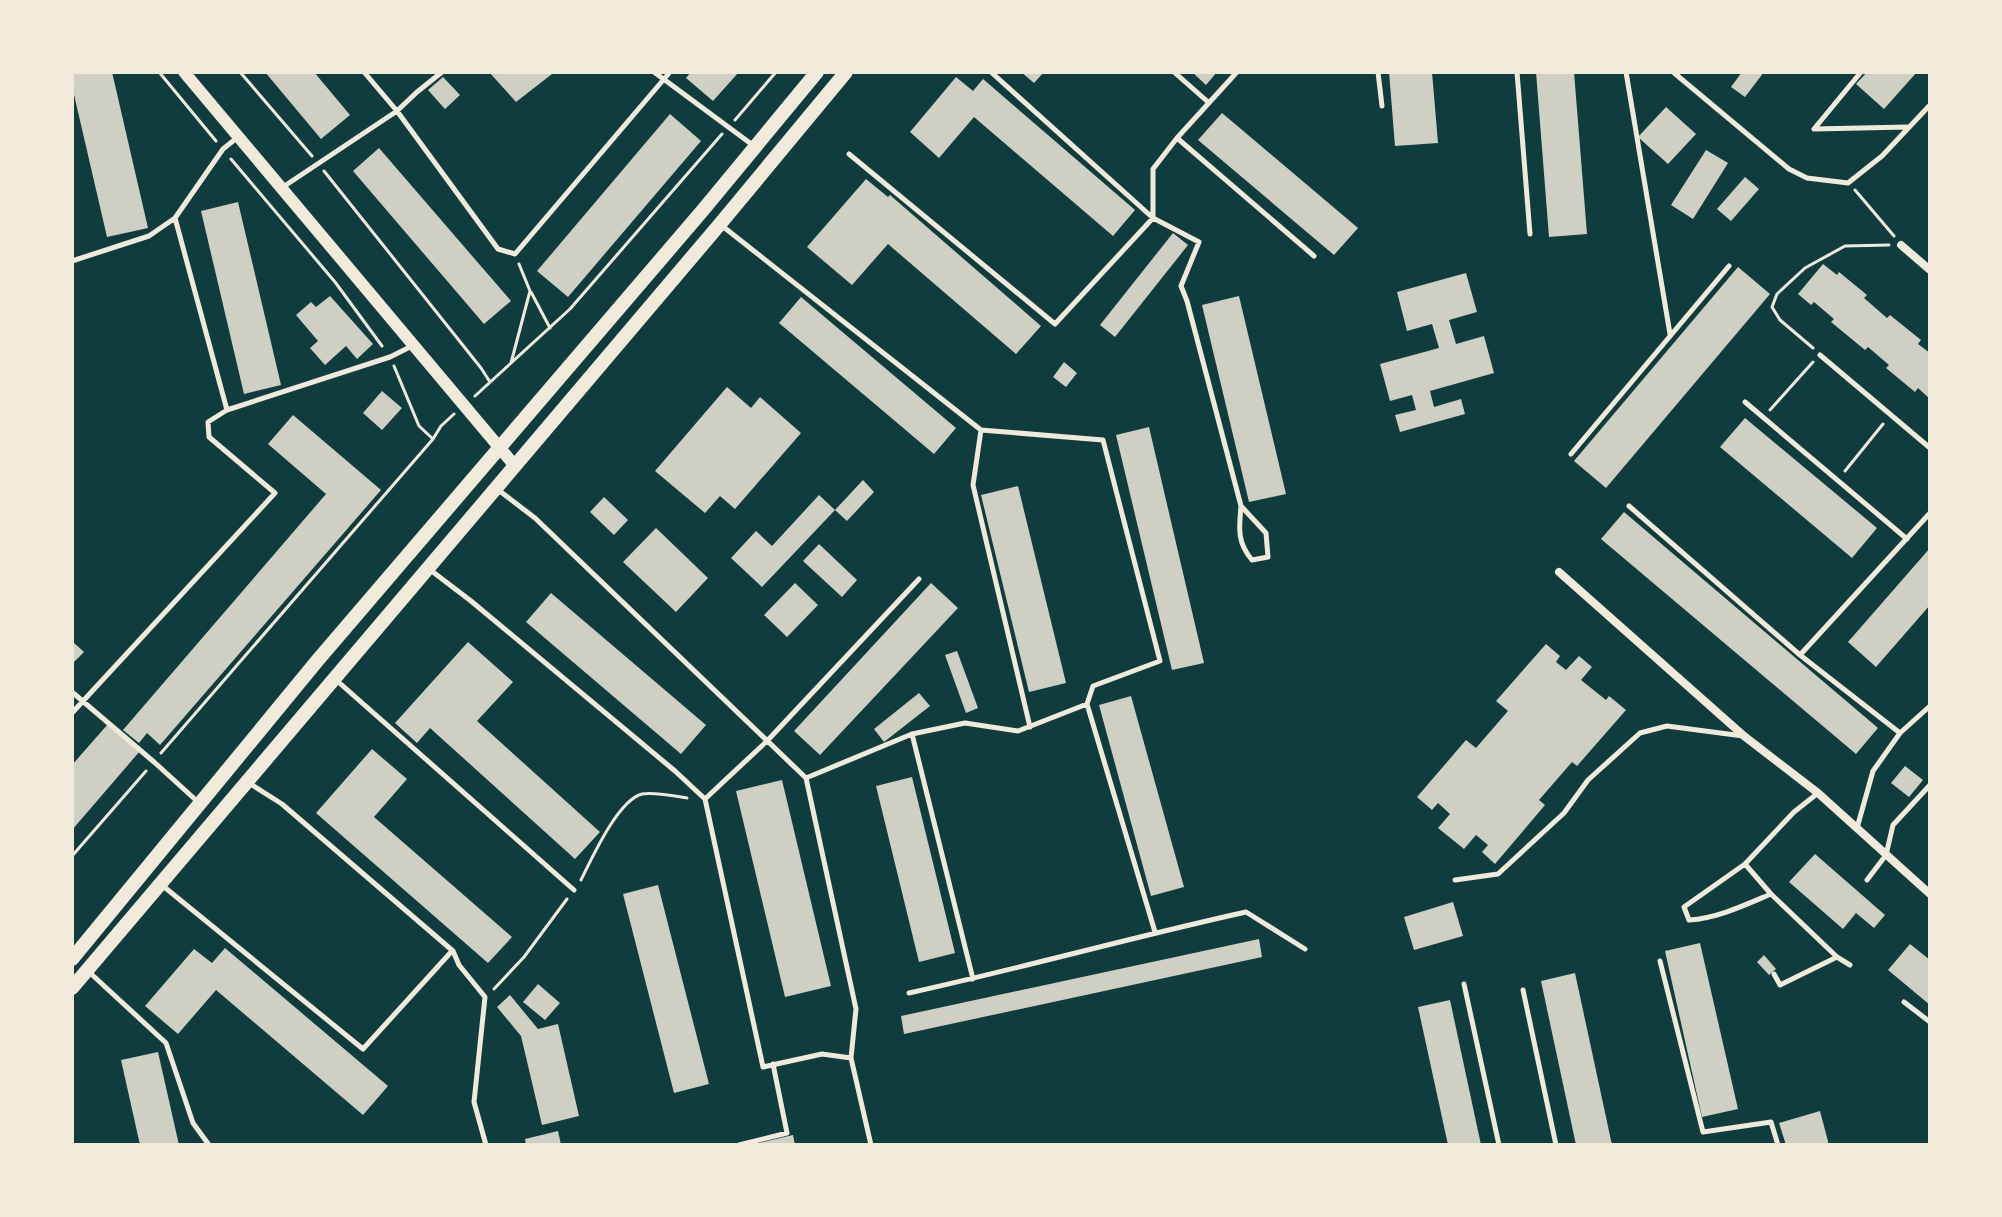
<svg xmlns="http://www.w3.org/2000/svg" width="2002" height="1217" font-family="Lato,sans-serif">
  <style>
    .building { fill: #cfcfc3 }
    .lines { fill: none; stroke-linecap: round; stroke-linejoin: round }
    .path { stroke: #f1e9da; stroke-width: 3 }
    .service { stroke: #f1e9da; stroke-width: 5 }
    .minor { stroke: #f1e9da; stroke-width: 8 }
    .tertiary { stroke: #f1e9da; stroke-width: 12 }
    .primary { stroke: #f1e9da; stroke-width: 14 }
  </style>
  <rect width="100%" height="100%" fill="#0f3d3e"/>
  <path class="building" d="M72,72H112L148,228L107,237L72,86Z
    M265,72H314L350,115L321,139Z
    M489,72H550L552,74L516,102Z
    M691,72H739L713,101L686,78Z
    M1021,72H1044L1034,83Z
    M1192,72H1217L1206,85Z
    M1389,72H1432L1438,143L1395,146Z
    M1536,72H1574L1587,234L1549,237Z
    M1742,72H1764L1745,97L1731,87Z
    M1867,72L1870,74L1872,72H1917L1884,109L1856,84Z
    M443,77L460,95L445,109L428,90Z
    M956,77L973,91L983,79L1135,210L1113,236L974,117L939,158L910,132Z
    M1666,107L1696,134L1668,164L1638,137Z
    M1222,113L1358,228L1334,255L1198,140Z
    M670,114L701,141L568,297L537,271Z
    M379,148L511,301L484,324L353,171Z
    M1706,150L1728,163L1693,219L1671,205Z
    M1745,177L1759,189L1731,221L1717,209Z
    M866,179L888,197L890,195L1041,326L1016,354L888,244L852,285L807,247Z
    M238,202L281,385L244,394L201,211Z
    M1173,233L1188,245L1115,337L1100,325Z
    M1823,264L1837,275L1839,272L1867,295L1864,298L1887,318L1890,315L1921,340L1918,344L1930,353V399L1918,388L1915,392L1886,368L1889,365L1868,347L1865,350L1831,322L1834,319L1814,302L1811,305L1798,294Z
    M1738,267L1770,294L1606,488L1574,461Z
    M1466,273L1477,312L1449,320L1456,344L1484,336L1494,373L1430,391L1434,407L1461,399L1465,414L1400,432L1395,415L1416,410L1412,395L1390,401L1380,364L1439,348L1432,324L1407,331L1397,292Z
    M330,296L373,344L357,359L346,346L325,365L310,348L318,341L296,315L311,302L316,307Z
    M1239,296L1286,494L1249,502L1202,305Z
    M801,297L956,428L934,454L779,323Z
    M1064,362L1077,373L1066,387L1053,377Z
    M727,387L751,408L760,397L801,433L735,509L720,496L705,513L655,471Z
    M382,391L402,408L382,430L363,413Z
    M293,415L381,490L160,745L147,733L139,743L123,730L326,494L268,444Z
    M1745,418L1877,528L1852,558L1720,447Z
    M1149,427L1204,663L1172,670L1116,435Z
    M863,480L874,492L847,521L835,510Z
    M1018,486L1066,683L1029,692L981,495Z
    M819,495L835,510L762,587L731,558L756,531L772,546Z
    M604,497L628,520L614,535L590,512Z
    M1624,512L1878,728L1856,754L1601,539Z
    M656,528L708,578L676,612L623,562Z
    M819,544L857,580L842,597L803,561Z
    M1930,548V605L1876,667L1848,642Z
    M795,583L818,605L787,637L764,615Z
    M931,583L958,608L820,755L794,731Z
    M551,593L706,725L681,754L526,622Z
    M72,641L84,652L72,664Z
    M468,642L513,682L477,721L600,832L575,859L430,728L417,743L395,723Z
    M1546,644L1560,656L1556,662L1566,670L1579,656L1592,667L1581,680L1606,700L1609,696L1626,710L1577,766L1572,762L1539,800L1545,805L1495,864L1482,852L1488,845L1476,835L1464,849L1438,828L1450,814L1438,803L1432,810L1417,797L1466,740L1476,748L1508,711L1496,701Z
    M957,651L978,708L966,713L945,655Z
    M919,693L930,706L884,742L874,729Z
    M1131,696L1184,887L1151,896L1099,705Z
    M108,724L140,751L72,830V765Z
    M372,749L407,779L374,817L512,937L488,963L316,813Z
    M1905,766L1923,780L1909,797L1891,783Z
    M912,777L955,953L919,962L876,786Z
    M782,780L831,986L785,997L736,791Z
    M1815,854L1885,915L1874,928L1856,913L1843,929L1789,882Z
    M658,885L709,1084L674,1093L623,894Z
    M1453,902L1463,936L1414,950L1404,917Z
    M1259,939L1262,957L904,1034L901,1016Z
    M1700,943L1738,1109L1702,1117L1665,951Z
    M1910,944L1930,960V1005L1888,970Z
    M225,948L388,1086L363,1115L216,990L178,1034L145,1006L194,949L212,963Z
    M1764,955L1776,969L1769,975L1757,962Z
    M1575,973L1612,1145H1576L1541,981Z
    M538,984L560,1003L545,1020L523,1002Z
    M510,995L538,1029L558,1024L579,1116L542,1125L521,1036L497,1007Z
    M1450,1000L1481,1145H1448L1418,1007Z
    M158,1052L179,1145H140L121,1060Z
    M1820,1111L1829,1145H1786L1779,1123Z
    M558,1131L561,1145H526L525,1139Z
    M793,1135L795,1145H754V1144Z"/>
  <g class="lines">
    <path class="path" d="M159,72L216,141
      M240,72L312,156
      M735,120L776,72
      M231,159L335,282L382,346
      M324,171L481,368L490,382
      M1855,190L1894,236
      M531,292L550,328
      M1813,348L1780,320L1772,307L1777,294L1805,268L1845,246L1889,245
      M511,363L530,291L519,264
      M394,366L419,426L433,439
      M475,396L570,309L722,134
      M1770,410L1813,362
      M1845,471L1883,424
      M161,753L433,439L441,426L454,414
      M72,856L146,771
      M581,880C592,858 618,800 642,794C653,792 675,796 687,798
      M494,989L524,957L567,899"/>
    <path class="service" d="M364,72L397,111L498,249L515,254L670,72
      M654,72L754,146
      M991,72L1153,218L1199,242L1181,286L1187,301L1241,506L1266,533L1268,557L1252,560C1237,542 1239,529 1241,506
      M1174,72L1208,102
      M1378,72L1382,106
      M1517,72L1530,234
      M1626,72L1670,334
      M1673,72L1789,169L1807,178L1848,183L1882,156L1930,105
      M1861,72L1814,129L1907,127
      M1177,138L1314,256
      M849,154L1055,324L1153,218V169L1177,138L1237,72
      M283,187L397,111L417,92L442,72
      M175,218L227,410L390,357L412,346
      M721,225L981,430
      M72,261L149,236L175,218L223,149L238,137
      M1820,355L1930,448
      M1745,402L1907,539
      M1571,454L1729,266
      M497,489L535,518L806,778L856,1009L851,1058L871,1145
      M1629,506L1800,655L1900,733
      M429,569L471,601L675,771L705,799
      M1800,655L1930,513
      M335,679L574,890
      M72,692L154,762L198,802
      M72,713L275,493L209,437L208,422L227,410
      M1030,727L973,485L981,430L1103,440L1160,661L1093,686L1087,704
      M806,778L912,734
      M249,783L282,804L453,951L459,965L485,997L474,1102L486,1145
      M1857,828L1873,771L1900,733L1930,706
      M1745,864L1771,894L1837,957
      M1455,880L1498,874L1564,813L1588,780L1640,733L1667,726L1743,736
      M1867,880L1886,855L1893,825L1930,785
      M163,886L363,1049L452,951
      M1771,894C1745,905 1718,918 1689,920L1684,907L1745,864L1794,812L1818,793
      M1660,961L1703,1132L1771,1122L1778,1145
      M88,971L166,1043L193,1123L209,1145
      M1774,974L1780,985L1837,957L1850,965
      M973,979L912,734L965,723L1018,731L1087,704L1155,932
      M1464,984L1499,1145
      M1523,990L1556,1145
      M909,993C1022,968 1133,937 1246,912L1305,949
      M1904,1002L1930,1022
      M851,1058L822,1054L763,1067L705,799L767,741L919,579
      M739,1145L787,1133L773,1064"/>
    <path class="minor" d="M1901,245L1930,270
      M1559,572L1744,736L1818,793L1930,894"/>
    <path class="tertiary" d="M184,72L515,466"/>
    <path class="primary" d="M72,959L317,661L703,210L817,72
      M72,988L720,224L846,72"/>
  </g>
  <rect width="2002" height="1217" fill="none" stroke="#f1e9da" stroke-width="148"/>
</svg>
